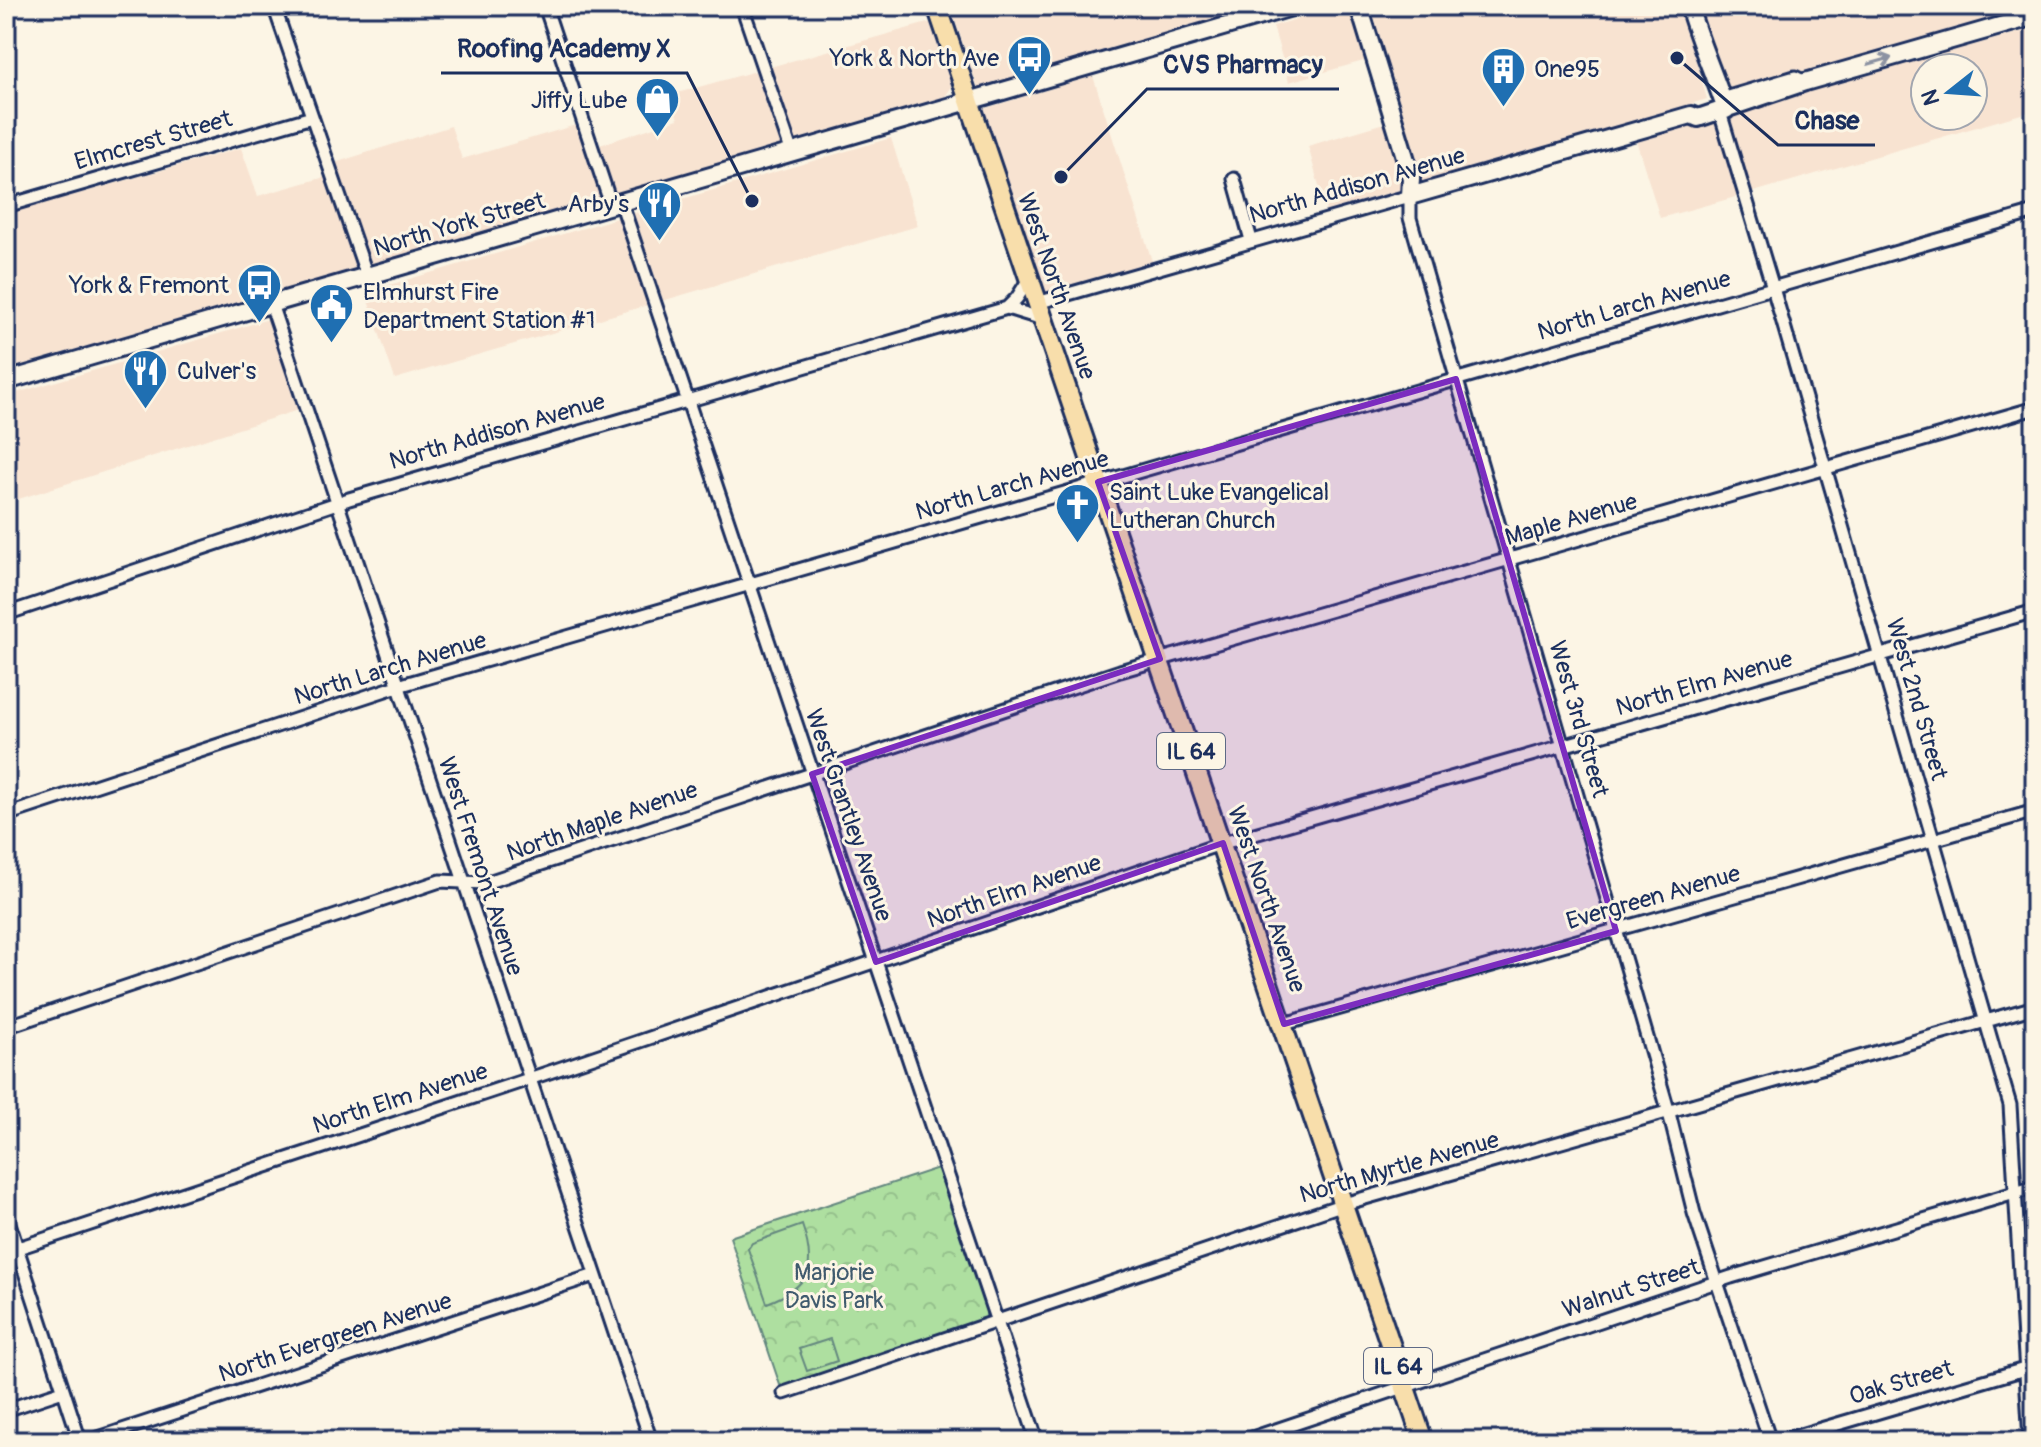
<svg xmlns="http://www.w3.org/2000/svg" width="2041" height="1447" font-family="Pangolin,sans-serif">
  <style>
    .built { fill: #f8e3d1; fill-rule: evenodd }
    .forest { fill: url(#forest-crowns); stroke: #64877f; stroke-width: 2 }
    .pitch { fill: #aedfa0; stroke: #64877f; stroke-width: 2 }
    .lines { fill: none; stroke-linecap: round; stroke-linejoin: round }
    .street-casing { stroke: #1b2f5e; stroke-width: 17 }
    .secondary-casing { stroke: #1b2f5e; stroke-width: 22 }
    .primary-casing { stroke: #1b2f5e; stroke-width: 24 }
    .street { stroke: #fcf5e5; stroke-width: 11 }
    .secondary { stroke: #fcf5e5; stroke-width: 16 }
    .primary { stroke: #f8deab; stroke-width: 18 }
    .oneway { stroke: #8c92a2 }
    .marked { fill: #7b2cbf; fill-opacity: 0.2; stroke: #7b2cbf; stroke-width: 6; stroke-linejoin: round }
    .labels { text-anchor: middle; stroke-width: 6; stroke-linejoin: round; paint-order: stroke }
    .shield { fill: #fcf5e5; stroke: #5e6a86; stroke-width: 2 }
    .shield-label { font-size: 22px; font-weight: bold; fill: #1b2f5e }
    .poi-label { font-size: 24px; fill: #1b2f5e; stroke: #fcf5e5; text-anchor: end }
    .street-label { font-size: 24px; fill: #1b2f5e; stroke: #fcf5e5 }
    .park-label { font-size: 24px; fill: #405b6e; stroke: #fcf5e5 }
    .leader { fill: none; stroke: #1b2f5e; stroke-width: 3 }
    .callout-dot { fill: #1b2f5e; stroke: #fcf5e5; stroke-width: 3 }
    .callout-label { font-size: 26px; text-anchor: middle; font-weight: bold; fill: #1b2f5e; stroke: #fcf5e5; stroke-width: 6; stroke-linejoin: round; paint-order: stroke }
  </style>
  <defs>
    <pattern id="forest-crowns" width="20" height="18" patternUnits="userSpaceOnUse" patternTransform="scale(2)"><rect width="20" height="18" fill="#aedfa0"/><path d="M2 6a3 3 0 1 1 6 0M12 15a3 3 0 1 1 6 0" fill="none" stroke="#95c08c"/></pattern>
  </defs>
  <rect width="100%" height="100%" fill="#fcf5e5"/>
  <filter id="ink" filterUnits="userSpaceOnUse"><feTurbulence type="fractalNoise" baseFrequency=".0125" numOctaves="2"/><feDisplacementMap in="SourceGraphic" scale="16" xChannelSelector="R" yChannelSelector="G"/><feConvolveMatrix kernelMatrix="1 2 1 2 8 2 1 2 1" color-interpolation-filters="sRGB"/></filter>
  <g filter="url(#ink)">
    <path class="built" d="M950,6H1257L978,88Z
      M1343,6H1351L1367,60L1289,82L1273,26Z
      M1369,6H1681L1707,99L1418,187Z
      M1697,6H2032L1723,97Z
      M931,22L953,85L944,98L6,370V214L241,148L258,196L325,177L322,167L451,126L462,159L589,121L597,146L678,119L670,95Z
      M2035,28V110L1750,193L1727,113ZM1925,68H1973V116H1925Z
      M1093,76L1153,264L1047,294L983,109Z
      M1715,117L1739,196L1660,218L1636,140Z
      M1385,123L1404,189L1326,212L1308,146Z
      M891,138L918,226L395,379L365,292Z
      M269,319L298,410L6,503V396Z"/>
    <path class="forest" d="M938,1168L986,1310V1318L781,1388L730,1237Z"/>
    <path class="pitch" d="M802,1225C817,1267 810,1287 767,1303L748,1249L752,1243Z
      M830,1339L837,1361L807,1371L799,1349Z"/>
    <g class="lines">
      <defs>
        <path id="street" d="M274,6L367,276
          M545,6L611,205
          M742,6L792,153
          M1722,99L1795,77L1805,82
          M1720,112L1773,288L2010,1105L2030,1441
          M1234,179L1251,240
          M621,202L1037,1441
          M6,206L312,117
          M1037,303L1410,196V218L1669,1113L1694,1213L1770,1441
          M271,304L651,1441
          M1007,308L1043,319
          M6,614L349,499L1007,308L1017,298L1029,279
          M6,815L398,686L2035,212
          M1284,1024L2035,811
          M6,1027L440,881L485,883L1120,671L2035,408
          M6,1214L80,1441
          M18,1248L529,1079L1223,843L2035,611
          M784,1393L1344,1204L2035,1007
          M6,1410L63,1391
          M89,1441L595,1275
          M1243,1441L1731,1277L2035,1187
          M1780,1441L2035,1366"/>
        <path id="secondary" d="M1359,6L1406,160L1411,178L1410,196L1691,115L1698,118L1805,82L2035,16
          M1689,6C1699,42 1714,74 1726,110
          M6,381L1295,6"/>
        <path id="primary" d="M937,6L1423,1441"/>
      </defs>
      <use href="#street" class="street-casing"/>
      <use href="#secondary" class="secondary-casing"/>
      <use href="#primary" class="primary-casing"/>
      <use href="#street" class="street"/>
      <use href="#secondary" class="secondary"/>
      <use href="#primary" class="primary"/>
    </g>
    <defs><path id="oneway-shaft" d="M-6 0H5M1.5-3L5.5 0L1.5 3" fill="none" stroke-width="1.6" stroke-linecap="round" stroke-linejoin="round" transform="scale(2)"/></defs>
    <use class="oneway" href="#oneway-shaft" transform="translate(1880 61) rotate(-16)"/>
  </g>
  <path class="marked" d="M1456,379L1616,931L1284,1024L1223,843L876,962L812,774L1160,659L1098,482Z"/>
  <defs>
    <symbol id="bus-pin" viewBox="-11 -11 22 30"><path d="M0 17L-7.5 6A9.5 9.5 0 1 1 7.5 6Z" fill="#1f6fb2" stroke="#fcf5e5"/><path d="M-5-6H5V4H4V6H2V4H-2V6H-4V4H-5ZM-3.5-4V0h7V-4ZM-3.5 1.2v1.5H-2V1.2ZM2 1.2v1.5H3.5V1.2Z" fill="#fff"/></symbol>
    <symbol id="building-pin" viewBox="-11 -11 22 30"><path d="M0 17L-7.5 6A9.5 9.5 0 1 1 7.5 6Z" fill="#1f6fb2" stroke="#fcf5e5"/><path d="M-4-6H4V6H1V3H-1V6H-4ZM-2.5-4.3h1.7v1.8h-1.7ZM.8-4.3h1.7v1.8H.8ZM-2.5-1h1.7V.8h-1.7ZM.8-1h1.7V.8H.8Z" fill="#fff"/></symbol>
    <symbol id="shop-pin" viewBox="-11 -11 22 30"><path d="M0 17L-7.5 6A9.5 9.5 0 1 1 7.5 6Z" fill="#1f6fb2" stroke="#fcf5e5"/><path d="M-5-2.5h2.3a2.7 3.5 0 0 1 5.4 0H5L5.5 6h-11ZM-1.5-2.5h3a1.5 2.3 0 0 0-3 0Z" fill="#fff"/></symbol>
    <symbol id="restaurant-pin" viewBox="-11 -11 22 30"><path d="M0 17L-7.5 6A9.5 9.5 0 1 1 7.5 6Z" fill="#1f6fb2" stroke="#fcf5e5"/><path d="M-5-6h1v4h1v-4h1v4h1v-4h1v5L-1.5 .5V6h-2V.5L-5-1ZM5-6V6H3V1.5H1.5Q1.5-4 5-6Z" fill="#fff"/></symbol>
    <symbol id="civic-pin" viewBox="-11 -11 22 30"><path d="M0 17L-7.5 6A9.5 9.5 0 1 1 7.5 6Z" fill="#1f6fb2" stroke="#fcf5e5"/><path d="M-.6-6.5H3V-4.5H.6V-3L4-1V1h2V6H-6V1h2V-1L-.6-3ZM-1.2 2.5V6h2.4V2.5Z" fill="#fff"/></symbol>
    <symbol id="church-pin" viewBox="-11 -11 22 30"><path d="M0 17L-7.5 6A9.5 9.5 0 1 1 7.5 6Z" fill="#1f6fb2" stroke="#fcf5e5"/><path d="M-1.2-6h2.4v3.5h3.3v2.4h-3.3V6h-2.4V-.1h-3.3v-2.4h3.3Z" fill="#fff"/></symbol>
  </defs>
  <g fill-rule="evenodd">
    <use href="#bus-pin" x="1004" y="32" width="51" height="69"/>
    <use href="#building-pin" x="1478" y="44" width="51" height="69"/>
    <use href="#shop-pin" x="632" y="74" width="51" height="69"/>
    <use href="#restaurant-pin" x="634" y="178" width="51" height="69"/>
    <use href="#bus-pin" x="234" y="260" width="51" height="69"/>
    <use href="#civic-pin" x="306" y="280" width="51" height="69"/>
    <use href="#restaurant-pin" x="120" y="346" width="51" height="69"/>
    <use href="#church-pin" x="1052" y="480" width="51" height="69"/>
  </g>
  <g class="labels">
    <g class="shield">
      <rect x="1157" y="733" width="68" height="36" rx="6"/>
      <rect x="1364" y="1348" width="68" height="36" rx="6"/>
    </g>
    <g class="shield-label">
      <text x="1191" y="759">IL 64</text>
      <text x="1398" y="1374">IL 64</text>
    </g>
    <g class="poi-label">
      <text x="999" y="66">York &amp; North Ave</text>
      <text x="1534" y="77" text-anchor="start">One95</text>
      <text x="627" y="108">Jiffy Lube</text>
      <text x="629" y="212">Arby's</text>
      <text x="229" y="293">York &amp; Fremont</text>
      <text x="363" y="300" text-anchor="start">Elmhurst Fire<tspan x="363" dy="28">Department Station #1</tspan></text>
      <text x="177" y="379" text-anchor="start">Culver's</text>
      <text x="1109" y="500" text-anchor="start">Saint Luke Evangelical<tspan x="1109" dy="28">Lutheran Church</tspan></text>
    </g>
    <g class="street-label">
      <text transform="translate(153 140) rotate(-16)" y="8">Elmcrest Street</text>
      <text transform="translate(1357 185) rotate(-16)" y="8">North Addison Avenue</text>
      <text transform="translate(459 224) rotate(-16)" y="8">North York Street</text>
      <text transform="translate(1057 286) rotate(71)" y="8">West North Avenue</text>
      <text transform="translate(1634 305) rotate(-16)" y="8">North Larch Avenue</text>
      <text transform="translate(497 431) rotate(-16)" y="8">North Addison Avenue</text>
      <text transform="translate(1012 485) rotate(-16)" y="8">North Larch Avenue</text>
      <text transform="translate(1571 519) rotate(-16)" y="8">Maple Avenue</text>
      <text transform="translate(390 668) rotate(-17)" y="8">North Larch Avenue</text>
      <text transform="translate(1704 683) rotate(-16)" y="8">North Elm Avenue</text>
      <text transform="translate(1917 699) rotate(74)" y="8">West 2nd Street</text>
      <text transform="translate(1579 719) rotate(74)" y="8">West 3rd Street</text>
      <text transform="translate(849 815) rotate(71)" y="8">West Grantley Avenue</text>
      <text transform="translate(602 821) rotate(-19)" y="8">North Maple Avenue</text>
      <text transform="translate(481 866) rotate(72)" y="8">West Fremont Avenue</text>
      <text transform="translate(1014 891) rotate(-19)" y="8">North Elm Avenue</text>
      <text transform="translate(1653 897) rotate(-16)" y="8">Evergreen Avenue</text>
      <text transform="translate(1267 899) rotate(71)" y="8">West North Avenue</text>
      <text transform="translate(400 1098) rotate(-18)" y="8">North Elm Avenue</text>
      <text transform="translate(1399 1167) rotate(-16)" y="8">North Myrtle Avenue</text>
      <text transform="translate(1631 1288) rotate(-18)" y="8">Walnut Street</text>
      <text transform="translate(335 1337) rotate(-18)" y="8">North Evergreen Avenue</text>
      <text transform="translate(1901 1382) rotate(-16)" y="8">Oak Street</text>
    </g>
    <g class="park-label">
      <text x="834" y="1280">Marjorie<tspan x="834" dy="28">Davis Park</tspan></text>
    </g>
  </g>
  <path class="leader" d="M752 201L687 73H441M1061 177L1147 89H1339M1677 58L1778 145H1875"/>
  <g class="callout-dot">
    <circle cx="752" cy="201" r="8"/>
    <circle cx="1061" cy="177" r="8"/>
    <circle cx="1677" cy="58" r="8"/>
  </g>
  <g class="callout-label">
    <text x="564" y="57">Roofing Academy X</text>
    <text x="1243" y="73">CVS Pharmacy</text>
    <text x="1827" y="129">Chase</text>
  </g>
  <rect width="2041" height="1447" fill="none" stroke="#fcf5e5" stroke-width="32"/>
  <rect x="16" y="16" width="2009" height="1415" fill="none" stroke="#1b2f5e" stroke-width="3" filter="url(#ink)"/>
  <g transform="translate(1949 92) rotate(253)"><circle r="38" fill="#fcf5e5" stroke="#a2a6af" stroke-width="2"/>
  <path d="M0-6L14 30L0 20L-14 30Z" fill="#1f6fb2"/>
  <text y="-12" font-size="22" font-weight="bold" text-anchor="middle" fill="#1b2f5e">N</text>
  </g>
</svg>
